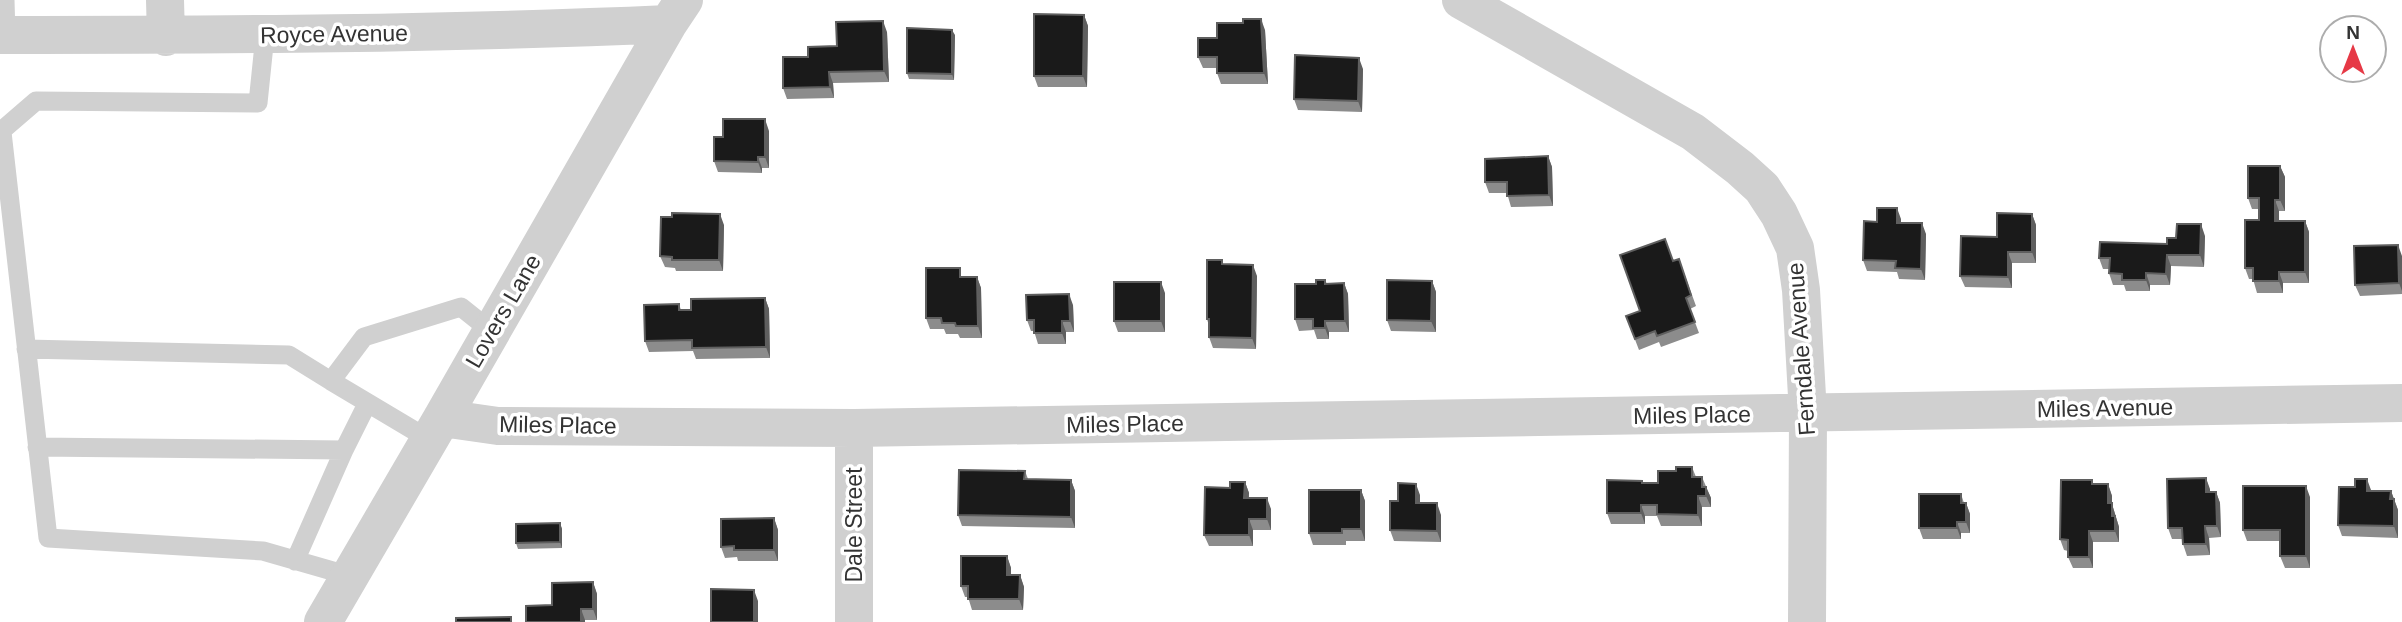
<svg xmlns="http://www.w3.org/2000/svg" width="2402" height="622" font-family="Arial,sans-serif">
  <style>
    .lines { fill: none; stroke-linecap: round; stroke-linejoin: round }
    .lane { stroke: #d0d0d0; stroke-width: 19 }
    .street { stroke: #d0d0d0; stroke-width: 38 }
    .wall { fill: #8c8c8c }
    .shaded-wall { fill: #5f5f5f }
    .building { fill: #1a1a1a; stroke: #5f5f5f; stroke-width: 2 }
    .labels { text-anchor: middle; stroke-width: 7; stroke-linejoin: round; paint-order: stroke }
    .street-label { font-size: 23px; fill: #333; stroke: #fff }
  </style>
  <rect width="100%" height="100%" fill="#fff"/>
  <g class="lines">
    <path class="lane" d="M5,0L6,35
      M0,132L36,101L258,103L265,35
      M2,132L48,538L263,551L350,576
      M26,349L289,355L331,381
      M430,440L331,381L364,337L461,307L491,331
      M37,447L344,450L367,404
      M295,561L344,450"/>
    <path class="street" d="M165,0L166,37
      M1461,0L1693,132L1740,168L1762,188L1779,214L1795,248L1801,290L1808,414L1807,622
      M0,35C223,35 445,34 668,24
      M442,418L498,426L854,428L2402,403
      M854,428V622
      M323,622L442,418L668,24L684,0"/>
  </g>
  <path class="wall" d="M1084,15L1088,26L1087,87H1038L1034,76Z
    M1265,30L1268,84H1221L1217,73V68H1203L1198,57L1217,38Z
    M887,32L889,82L833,83L834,98L787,99L783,88L808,57L837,46Z
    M955,35L954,80L909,79L907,73Z
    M1363,69L1362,112L1298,110L1294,99Z
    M769,131V168H762V173L718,172L714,161L723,137Z
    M1548,156L1552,167L1553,206L1511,207L1507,193H1489L1485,182Z
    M2280,166L2285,177V211H2279V221H2305L2309,232V283H2283V293H2257L2253,279H2249L2245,268L2259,220V209H2252L2248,198Z
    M2032,214L2036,225V263H2012V288L1965,287L1960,276L1997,237Z
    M1901,219V223L1926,234L1925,280L1899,279L1897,272L1867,271L1863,260L1877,222Z
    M724,225L723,271H676L675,268L665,267L660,256Z
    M2205,236L2204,267L2171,266L2170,285H2150V291H2126L2124,285H2113L2109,273V269H2103L2099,258L2167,244L2176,238Z
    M2402,256V294L2360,296L2355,285Z
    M1679,259L1696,306L1690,309L1699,333L1661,347L1659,342L1639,350L1626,316L1640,311L1673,261Z
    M1223,264L1257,276L1256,349L1213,348L1209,337V326L1207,319Z
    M964,277H977L981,288L982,338H960L958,334H946L944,329H930L926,318Z
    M1325,280L1327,284L1344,283L1348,294L1349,332H1329V339H1317L1314,330L1299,331L1295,319L1316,284Z
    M1432,281L1436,292V332L1391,331L1387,320Z
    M1165,293V332H1118L1114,321Z
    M765,298L769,309L770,358L696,359L693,351L649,352L645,341L679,304L681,310H691Z
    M1073,305L1074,332H1066V344H1038L1034,331H1031L1027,320Z
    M1692,467L1696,477H1702L1711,498V507H1702V526H1661L1657,516H1645V524H1611L1607,513L1642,481L1643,483H1658L1676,471Z
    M1025,471L1028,479L1071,480L1075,491V528L962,526L958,515Z
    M2206,478L2210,492H2216L2220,503L2221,537L2209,538L2210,555L2187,556L2183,544V539H2172L2168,528Z
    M1245,482L1249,493V498L1271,509V530H1253V546H1209L1204,535L1230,488Z
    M2093,484H2108L2112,496V504L2119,527V542H2093V568H2073L2068,557V551L2064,550L2060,539Z
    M1361,490L1365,501V541H1346V545H1313L1309,533Z
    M2371,491H2391L2398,510V538L2342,536L2338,525Z
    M1961,494L1964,503H1966L1970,514V533H1961V539H1923L1919,528Z
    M1420,495V503L1441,515V542L1394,541L1390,530L1398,501Z
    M2310,497V568H2285L2280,556V541H2247L2243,530Z
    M774,518L778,530V561H738L737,557L725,558L721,547Z
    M560,523L562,529V548L518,549L516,543Z
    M1007,556L1011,568V575H1020L1024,587L1023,610H972L968,597H965L961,586Z
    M593,582L597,594V620H585V622L552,605Z"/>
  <path class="shaded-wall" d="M1084,15L1088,26L1087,87L1083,76Z
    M1261,19L1265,30L1268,84L1264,73Z
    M883,21L887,32L889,82L884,71Z
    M952,30L955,35L954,80L952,74Z
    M1359,58L1363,69L1362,112L1358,101Z
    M829,72L833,83L834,98L830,87Z
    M765,119L769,131V168L765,157Z
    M1548,156L1552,167L1553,206L1549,195Z
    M758,157L762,168V173L758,162Z
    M2280,166L2285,177V211L2280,200Z
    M2275,200L2279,211V232L2275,221Z
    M1897,208L1901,219V234L1897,223Z
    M720,214L724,225L723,271L719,260Z
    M2032,214L2036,225V263L2032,252Z
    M2305,221L2309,232V283L2305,272Z
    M1922,223L1926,234L1925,280L1921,269Z
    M2201,224L2205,236L2204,267L2200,255Z
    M2398,245L2402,256V291L2399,283Z
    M2008,252L2012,263V288L2008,277Z
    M2167,255L2171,266L2170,285L2166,274Z
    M1253,265L1257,276L1256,349L1252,338Z
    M2279,272L2283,283V293L2279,281Z
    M2146,273L2150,285V291L2146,280Z
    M977,277L981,288L982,338L978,326Z
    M1432,281L1436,292V332L1431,321Z
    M1161,282L1165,293V332L1161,321Z
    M1344,283L1348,294L1349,332L1345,321Z
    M1069,294L1073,305L1074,332L1070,321Z
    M765,298L769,309L770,358L766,347Z
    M1062,321L1066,332V344L1062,333Z
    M1325,321L1329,332V339L1325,328Z
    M2206,478L2210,489V503L2206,492Z
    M2367,479L2371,490L2367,491Z
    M1071,480L1075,491V528L1071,517Z
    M1245,482L1249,493L1248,509L1244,498Z
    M1416,484L1420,495V515L1416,503Z
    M2108,484L2112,496V504L2119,527V542L2115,531L2108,503Z
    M2306,486L2310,497V568L2306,556Z
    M1706,487L1711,498V507L1706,496Z
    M1361,490L1365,501V541L1361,529Z
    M2391,491L2398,510V538L2394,526L2390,499Z
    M2216,492L2220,503L2221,537L2217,526Z
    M1698,496L1702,507V526L1698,515Z
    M1267,498L1271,509V530L1267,519Z
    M1437,503L1441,515V542L1437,531Z
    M1966,503L1970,514V533L1966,522Z
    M1641,505L1645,516V524L1641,513Z
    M774,518L778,530V561L774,550Z
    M1249,519L1253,530V546L1249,535Z
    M1957,522L1961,533V539L1957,528Z
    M560,523L562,529V548L560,542Z
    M2205,526L2209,538L2210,555L2206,544Z
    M2089,531L2093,542V568L2089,557Z
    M1007,556L1011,568V587L1007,575Z
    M1020,575L1024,587L1023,610L1019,599Z
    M593,582L597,594V620L593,609Z
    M754,590L758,601V622H754Z
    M581,609L585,620V622H581Z"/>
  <path class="building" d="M1034,14L1084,15L1083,76H1034Z
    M1243,19H1261L1264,73H1217V57H1198V38H1217V23H1243Z
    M883,21L884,71L829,72L830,87L783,88V57H808V47L837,46L836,22Z
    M907,28L952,30V74L907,73Z
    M1295,55L1359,58L1358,101L1294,99Z
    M723,119H765V157H758V162L714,161V137H723Z
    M1548,156L1549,195L1507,196V182H1485V159Z
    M2248,166H2280V200H2275V221H2305V272H2279V281H2253V268H2245V220H2259V198H2248Z
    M1877,208H1897V223H1922L1921,269L1895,268L1896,261L1863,260L1864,221L1877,222Z
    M672,213L720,214L719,260H672V257L660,256L661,217H672Z
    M1997,213L2032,214V252H2008V277L1960,276L1961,236L1997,237Z
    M2177,224H2201L2200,255H2167L2166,274L2146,273V280H2122V274L2109,273L2110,258H2099L2100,242L2167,244V238H2176Z
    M1665,239L1673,261L1679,259L1691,295L1686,298L1695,322L1657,336L1655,331L1635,339L1626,316L1640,311L1620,255Z
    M2398,245L2399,283L2355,285L2354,246Z
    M1207,260H1222V264L1253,265L1252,338L1209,337V319H1207Z
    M926,268H960V277H977L978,326H956L955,323H942L941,318H926Z
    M1316,280H1325V284L1344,283L1345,321H1325V328H1313V319H1295V284H1316Z
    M1387,280L1432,281L1431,321L1387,320Z
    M1114,282H1161V321H1114Z
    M1069,294L1070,321H1062V333H1034V320H1027L1026,295Z
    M765,298L766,347L692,348V340L645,341L644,305L679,304V310H691V299Z
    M1676,467H1692V477H1702V487H1706V496H1698V515L1657,514V505H1641V513H1607V480L1642,481V483H1658V471H1676Z
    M959,470L1025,471L1024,479L1071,480V517L958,515Z
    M2206,478V492H2216L2217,526H2205L2206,544H2183L2182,528H2168L2167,479Z
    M2355,479H2367V491H2391L2390,499H2394V526L2338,525L2339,487H2355Z
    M2061,480H2092V484H2108V503H2112V516H2115V531H2089V557H2068V540L2060,539Z
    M1230,482H1245L1244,498H1267V519H1249V535H1204L1205,487L1230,488Z
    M1398,483L1416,484V503H1437V531L1390,530V501H1398Z
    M2243,486H2306V556H2280V530H2243Z
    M1309,490H1361V529H1342V533H1309Z
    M1919,494H1961V503H1966V522H1957V528H1919Z
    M774,518V550H734V546L721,547V519Z
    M560,523V542L516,543V524Z
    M961,556H1007V575H1020L1019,599H968V586H961Z
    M593,582V609H581V622H526V606L552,605V583Z
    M711,589L754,590V622H711Z
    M511,617V622H456V618Z"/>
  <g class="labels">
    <g class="street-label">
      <text transform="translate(334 34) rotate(-1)" y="8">Royce Avenue</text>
      <text transform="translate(503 311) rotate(-60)" y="8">Lovers Lane</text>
      <text transform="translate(1801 349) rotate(-94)" y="8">Ferndale Avenue</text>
      <text transform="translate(2105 408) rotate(-1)" y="8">Miles Avenue</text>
      <text transform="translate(1692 415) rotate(-1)" y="8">Miles Place</text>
      <text transform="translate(1125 424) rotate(-1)" y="8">Miles Place</text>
      <text transform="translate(558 425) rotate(1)" y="8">Miles Place</text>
      <text transform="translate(854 525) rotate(-90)" y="8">Dale Street</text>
    </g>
  </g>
  <g transform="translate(2353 49)"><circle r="33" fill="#ffffff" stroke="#adadad" stroke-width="2"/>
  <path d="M0-5L12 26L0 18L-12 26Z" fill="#e63946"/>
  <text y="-10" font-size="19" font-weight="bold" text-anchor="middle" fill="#333333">N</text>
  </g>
</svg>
